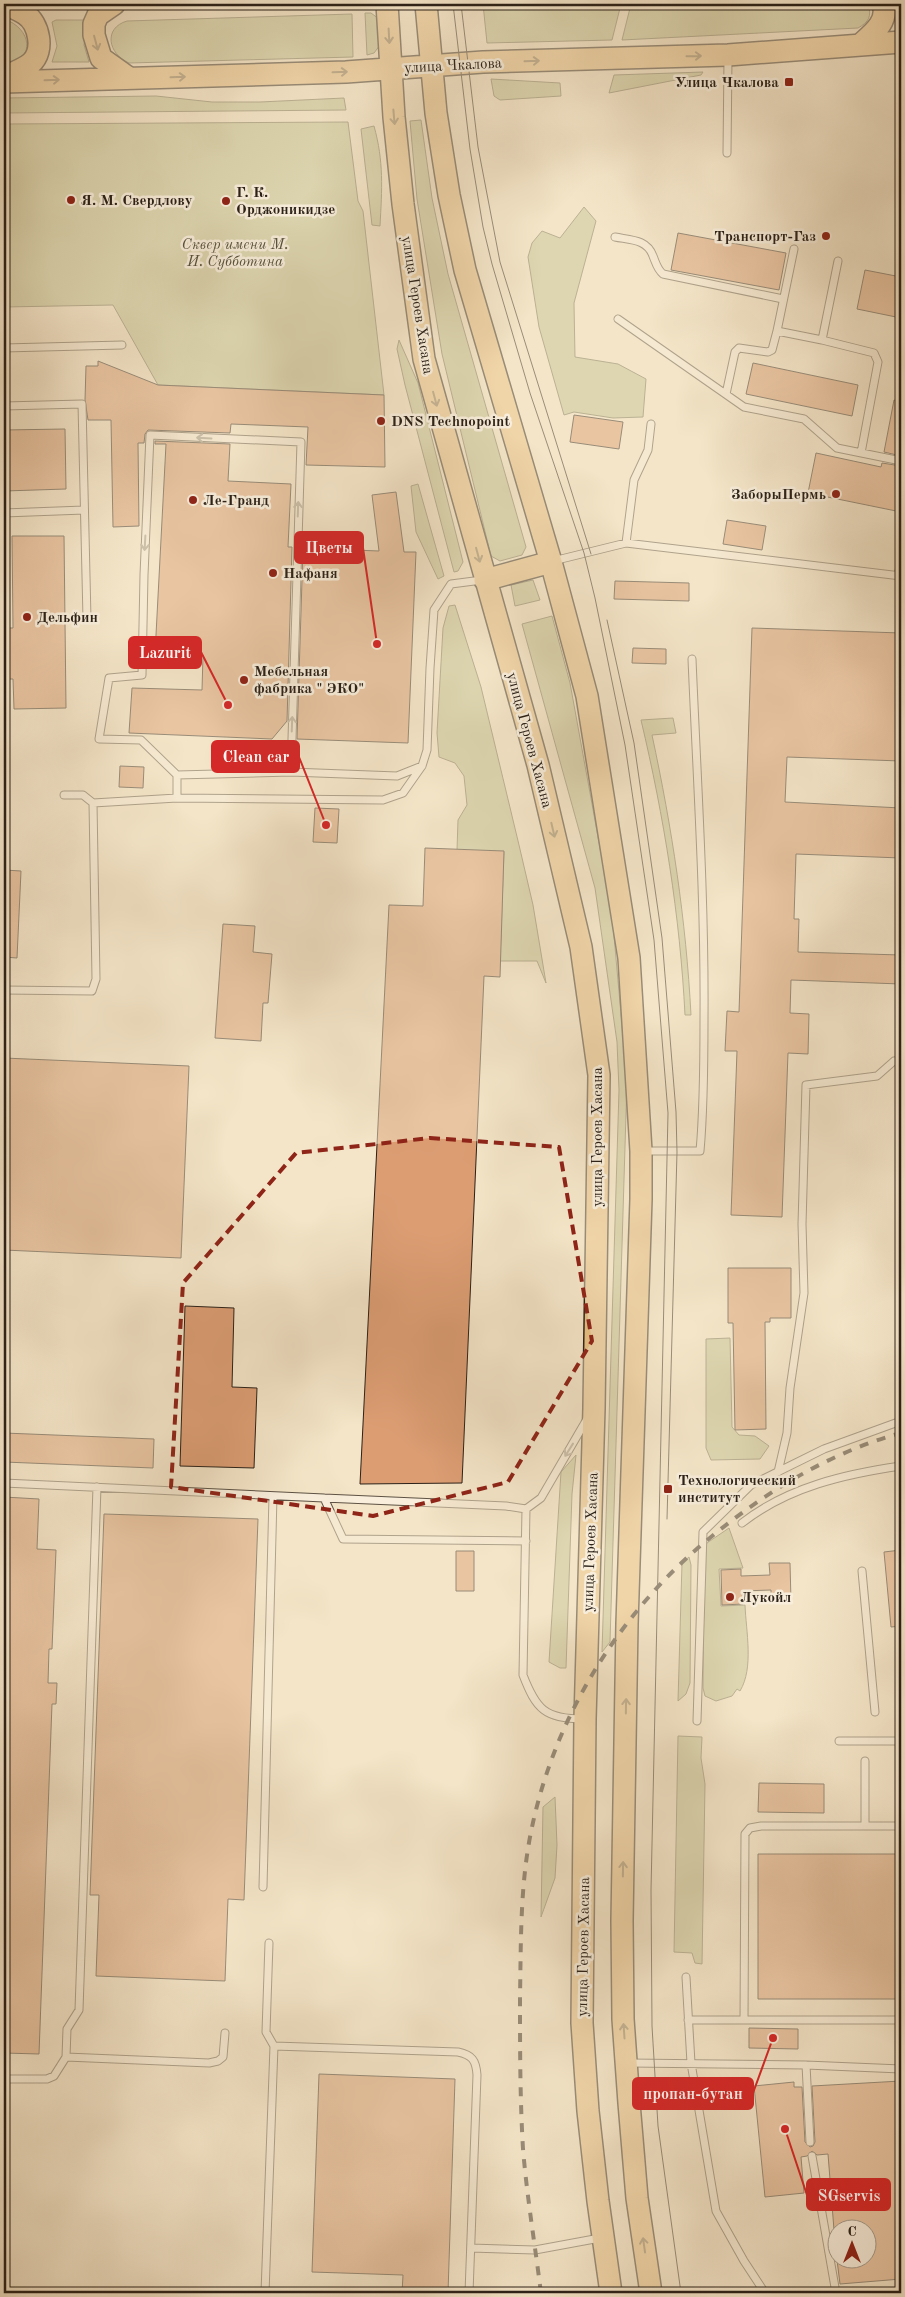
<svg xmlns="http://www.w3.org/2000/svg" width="905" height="2297" font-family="'Old Standard TT',serif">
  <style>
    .green { fill: #c1c392; stroke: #767255 }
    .building { fill: #dc9d73; stroke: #2b2118 }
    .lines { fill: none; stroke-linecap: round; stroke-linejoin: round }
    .service-casing { stroke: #5d5244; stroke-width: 9 }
    .primary-casing { stroke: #2b2118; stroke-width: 24 }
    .service { stroke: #f8eedb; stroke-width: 7 }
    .primary { stroke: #eac284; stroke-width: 21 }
    .tram { stroke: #2b2118; stroke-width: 1 }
    .rail { stroke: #2b2118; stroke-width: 4; stroke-dasharray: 9 9; stroke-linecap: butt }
    .oneway { stroke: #8a724e }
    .oneway2 { stroke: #9c9283 }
    .marked { fill: none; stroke: #8f2418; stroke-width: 4; stroke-dasharray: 10 6; stroke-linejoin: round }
    .poi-dot { fill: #8f2418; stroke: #f8eedb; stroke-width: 2 }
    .labels { text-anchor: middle; stroke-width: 5; stroke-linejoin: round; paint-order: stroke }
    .street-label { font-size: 15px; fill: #2b2118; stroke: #f8eedb }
    .poi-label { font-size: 15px; font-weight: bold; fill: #2b2118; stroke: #f8eedb; text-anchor: start }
    .park-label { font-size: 15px; font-style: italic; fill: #58523d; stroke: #f8eedb }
    .leader { fill: none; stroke: #d62828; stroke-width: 2 }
    .callout-dot { fill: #d62828; stroke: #f8eedb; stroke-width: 2 }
    .callout { fill: #d62828; stroke: #d62828; stroke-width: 2 }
    .callout-label { font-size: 16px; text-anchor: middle; font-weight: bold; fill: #fff }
  </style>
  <rect width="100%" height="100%" fill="#f4e5c8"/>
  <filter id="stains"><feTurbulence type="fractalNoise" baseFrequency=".004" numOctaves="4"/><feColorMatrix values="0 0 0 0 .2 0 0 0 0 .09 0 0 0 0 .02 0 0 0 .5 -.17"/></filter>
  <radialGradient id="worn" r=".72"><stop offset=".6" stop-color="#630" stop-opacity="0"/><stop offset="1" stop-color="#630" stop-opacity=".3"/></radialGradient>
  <path class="green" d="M483,4H621L612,40L487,43Z
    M631,4H868C872,16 869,22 858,28L622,40Z
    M365,13H371L379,19L380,45L374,53L367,55Z
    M352,14L353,57L129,63C108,54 103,28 127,21Z
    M56,20H88L84,45L89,62H52L57,46L52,22Z
    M9,21C34,33 33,63 4,64V22Z
    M703,72L701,75L609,93L614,75Z
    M491,79L560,83L561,96L500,100L494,96Z
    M156,96L212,102H260L344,98L346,110L4,113V98Z
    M421,120L432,198L448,274L526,547L522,555L500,561L491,556L442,354L417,199L410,121Z
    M348,122L358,201L363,211L384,395L158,385L113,305L4,307V124Z
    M374,126C384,162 382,189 380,226L372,225L361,129Z
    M584,207L596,221L574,303L575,357L618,364L646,379L643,417L613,418L574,412L564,415L539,327L528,257L532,243L542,231L560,238Z
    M399,340L418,383L463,562L458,571L454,572L405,385L397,349Z
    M418,484L444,576L438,579L416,532L411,486Z
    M533,580L540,600L515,606L511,585Z
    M455,605L481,687L519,845L533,905L546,983L537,961H500L504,852L457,850L458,820L467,805L464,776L455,763L439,757L437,733L443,628L449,606Z
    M552,616L570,683L612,914L627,1081L610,1642L602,1652L619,1090L617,1042L595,888L522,624Z
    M673,718L676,733L652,735C672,828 686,920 691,1015H685C680,916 664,817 641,720Z
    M730,1338L732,1427L739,1435L755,1436L769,1446L760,1459L711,1460L706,1448V1339Z
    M576,1455L572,1494L566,1668H560L549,1662L561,1472Z
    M729,1528L743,1568L719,1569L721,1606L745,1605C746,1631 754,1668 740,1691L737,1689L732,1696L716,1701L705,1696L703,1688L704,1550L707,1543Z
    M689,1557L691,1565L690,1683L686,1694L678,1701L682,1563Z
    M678,1736L702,1737L701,1758L705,1784L702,1964L695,1963L692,1953L674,1952Z
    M555,1797L557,1845L555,1878L541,1917L543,1807Z"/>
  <path class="building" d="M678,233L786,253L779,290L671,270Z
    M865,270L901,277V318L857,309Z
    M98,361L158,385L384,395L385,467L306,465L308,427L231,424L230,433L148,430L145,434L144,443H138L139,526L113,527L111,420H88L85,400L86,366H98Z
    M753,363L858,385L852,416L746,394Z
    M894,400L901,401V456L884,452Z
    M574,415L623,422L619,449L570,442Z
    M65,429L66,489L4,491V430Z
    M155,441L230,444L228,481L291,484L288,547H292L287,721L272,739L129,733L132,688L202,690L203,655L155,654L166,444H155Z
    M816,453L881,467L882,463L901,466V512L808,493Z
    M396,492L404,552H416L408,743L297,739L303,548L379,551L372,495Z
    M727,520L766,526L762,550L723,544Z
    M12,536H64L66,708L14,709L13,679H4V628H13Z
    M615,581L689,583V601L614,599Z
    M752,628L901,633V761L787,757L785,802L901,808V858L796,854L794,919H799L798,952L901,955V984L791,980L790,1013L809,1014L808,1054L788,1053L782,1217L731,1215L737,1051H725L727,1011L739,1012Z
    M633,648L666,649V664L632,663Z
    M120,766L144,767L143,788L119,787Z
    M315,808L339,809L337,843L313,842Z
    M425,848L504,851L500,977L484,976L462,1483L360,1484L389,905L423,906Z
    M4,870L21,871L17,958L4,957Z
    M223,924L255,926L253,952L272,954L268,1003H263L261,1041L215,1038Z
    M4,1058L189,1066L181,1258L4,1250Z
    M728,1268H791V1318H770V1322H765L766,1429L735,1430L733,1323H728Z
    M185,1306L234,1308L232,1387L257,1388L254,1468L180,1466Z
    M4,1433L154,1439L153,1468L4,1462Z
    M4,1497L39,1499L37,1549L56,1550L52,1649H49L48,1683H57L56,1704H52L39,2054L4,2053Z
    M104,1514L258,1519L244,1900L228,1899L225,1981L96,1976L99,1895H90Z
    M901,1550V1626L891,1627L884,1552Z
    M456,1551H474V1591H456Z
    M769,1563H790L791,1601L771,1602V1590L742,1591L743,1604L722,1605L721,1570L741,1569V1576L770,1575Z
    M759,1783L824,1784V1813L758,1812Z
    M758,1854H901V1999H758Z
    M749,2028L798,2029V2049L749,2048Z
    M319,2074L455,2079L448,2293H402L403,2275L312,2272Z
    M901,2081V2279L840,2284L837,2260H868V2230H834L828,2154L817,2155L812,2151L807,2156L801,2157L804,2193L765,2197L754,2086L794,2082V2087H802L805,2142L810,2147L813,2146L815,2142L812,2086Z"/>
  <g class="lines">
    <defs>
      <path id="service" d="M727,153L728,58
        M615,237C630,240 647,239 653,256C656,263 657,269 663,274L783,299
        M794,249L777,331L822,340
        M838,261L822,340L874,353L878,362L861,453
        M618,319L744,407L804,419L837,448L901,461
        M4,348L122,345
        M726,394L735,352L739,348L768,352L772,350L777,331
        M4,406L82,404L87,619
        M4,513L84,510
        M626,543L634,480L648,450L651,424
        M553,561L626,543L901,576
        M898,576L901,561
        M177,775L141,740L99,739L109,678L142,675L144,575L150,435L301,442L291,772
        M64,795H83L93,803
        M177,798L383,800L403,793L422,766L427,750L430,668L434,610L451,584L482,580
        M4,990L92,991L96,979L93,803L177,798V775L291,772L397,776L422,766
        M644,1151H700C704,1107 704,1063 704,1019C705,899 697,779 692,659
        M778,1472L787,1433L790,1388L804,1293L802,1224L806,1085L877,1076L894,1061L901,1060
        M4,1483L324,1498
        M526,1509L523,1675C536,1709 545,1719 583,1719
        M742,1523C788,1487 845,1474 901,1466
        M526,1541L343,1539L324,1498L506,1506L526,1509L541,1498L587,1419
        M862,1571L875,1712
        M697,1721L703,1532L751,1485L824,1449L901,1421
        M839,1741H901
        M865,1761V1826
        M263,1887L273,1496
        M269,1943L266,2032L274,2046
        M686,1977L691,2063L716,2211L744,2261L765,2293
        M688,2020H901
        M744,2020L745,1834L750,1828L761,1826H901
        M66,2057L67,2029L79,2010L97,1487
        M629,2063L806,2065L901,2069
        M806,2065L810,2142
        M4,2079H47L54,2076L66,2057L209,2063L218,2061L223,2057L225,2033
        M812,2156L836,2293
        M471,2248L535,2250L600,2238
        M265,2293L274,2046L458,2052C472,2055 476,2060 477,2075L469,2293"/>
      <path id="primary" d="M4,4C11,7 19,10 25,14C39,23 45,51 31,63C24,69 12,73 4,78
        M114,4L98,15L94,24V35L101,58L129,78
        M387,4L394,117L403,204L424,359L538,765L581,947L599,1075L594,1408L585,1719L582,2023L588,2111L598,2201L611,2293
        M426,4L436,113L449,195L465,270L551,562L587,696L629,958L641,1151V1199L627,1624L622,1921L623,2019L629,2103L637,2198L651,2293
        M860,45C872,34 889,22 883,4
        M4,82L346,72L483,62L728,55L901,42
        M485,580L551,562"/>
    </defs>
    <use href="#service" class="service-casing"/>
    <use href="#primary" class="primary-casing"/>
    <use href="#service" class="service"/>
    <use href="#primary" class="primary"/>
    <path class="tram" d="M453,4L470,149L483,227L492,264L530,393L584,553L595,598L625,745L654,940L668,1113L651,1890L652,2026L658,2126L681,2293
      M461,4L478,147L500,262L591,554
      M607,620L634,743L662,938L676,1112L677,1152L667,1519"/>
    <path class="rail" d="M541,2293C535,2245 527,2197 523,2149C520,2099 520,2048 520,1998C521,1943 520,1886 531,1832C554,1717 620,1611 711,1537C767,1491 831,1452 901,1433"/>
  </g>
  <defs><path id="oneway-shaft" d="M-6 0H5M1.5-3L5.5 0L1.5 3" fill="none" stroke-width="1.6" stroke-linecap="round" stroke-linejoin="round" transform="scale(1.25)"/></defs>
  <g class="oneway">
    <use href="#oneway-shaft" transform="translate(389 36) rotate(87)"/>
    <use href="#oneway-shaft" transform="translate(96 43) rotate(75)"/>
    <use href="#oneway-shaft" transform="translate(694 56) rotate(-1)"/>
    <use href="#oneway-shaft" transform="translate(532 61) rotate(-2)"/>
    <use href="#oneway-shaft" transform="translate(340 72) rotate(-2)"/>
    <use href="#oneway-shaft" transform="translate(178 77) rotate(-2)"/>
    <use href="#oneway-shaft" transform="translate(52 80) rotate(-2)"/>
    <use href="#oneway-shaft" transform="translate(394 117) rotate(85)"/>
    <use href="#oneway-shaft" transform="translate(435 399) rotate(75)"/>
    <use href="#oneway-shaft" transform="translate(478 555) rotate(75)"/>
    <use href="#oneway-shaft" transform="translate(553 830) rotate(77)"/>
    <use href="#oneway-shaft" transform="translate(626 1706) rotate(-89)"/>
    <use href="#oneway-shaft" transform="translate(623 1869) rotate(-89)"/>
    <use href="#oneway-shaft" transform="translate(624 2031) rotate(-94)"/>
    <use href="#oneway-shaft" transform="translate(644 2245) rotate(-98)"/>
  </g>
  <g class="oneway2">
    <use href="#oneway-shaft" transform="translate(204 438) rotate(-177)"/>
    <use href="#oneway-shaft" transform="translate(298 509) rotate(-88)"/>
    <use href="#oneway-shaft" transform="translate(145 543) rotate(93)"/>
    <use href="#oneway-shaft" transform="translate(292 724) rotate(-88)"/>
    <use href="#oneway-shaft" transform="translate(569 1450) rotate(122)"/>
  </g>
  <path d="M0 0H905V2297H0ZM430,1138L559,1147L592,1341L508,1482L373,1516L171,1487L183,1283L296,1153Z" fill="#f4e5c8" fill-opacity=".55" fill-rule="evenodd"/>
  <path class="marked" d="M430,1138L559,1147L592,1341L508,1482L373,1516L171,1487L183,1283L296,1153Z"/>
  <g class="poi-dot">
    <rect x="784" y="77" width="10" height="10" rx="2.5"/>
    <circle cx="71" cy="200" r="5"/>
    <circle cx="226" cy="201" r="5"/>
    <circle cx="826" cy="236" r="5"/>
    <circle cx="381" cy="421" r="5"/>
    <circle cx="836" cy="494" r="5"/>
    <circle cx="193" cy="500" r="5"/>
    <circle cx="273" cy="573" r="5"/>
    <circle cx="27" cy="617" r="5"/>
    <circle cx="244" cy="680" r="5"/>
    <rect x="663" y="1484" width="10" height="10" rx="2.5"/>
    <circle cx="730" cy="1597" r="5"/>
  </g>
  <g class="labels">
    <g class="street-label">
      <text transform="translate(453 65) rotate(-3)" y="5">улица Чкалова</text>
      <text transform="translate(418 305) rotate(81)" y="5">улица Героев Хасана</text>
      <text transform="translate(530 740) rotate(75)" y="5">улица Героев Хасана</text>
      <text transform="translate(597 1137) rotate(-90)" y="5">улица Героев Хасана</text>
      <text transform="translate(590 1542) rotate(-88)" y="5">улица Героев Хасана</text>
      <text transform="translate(583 1947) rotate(-89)" y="5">улица Героев Хасана</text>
    </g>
    <g class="poi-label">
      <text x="779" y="87" text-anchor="end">Улица Чкалова</text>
      <text x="236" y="197">Г. К.<tspan x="236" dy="17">Орджоникидзе</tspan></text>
      <text x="81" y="205">Я. М. Свердлову</text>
      <text x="816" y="241" text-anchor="end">Транспорт-Газ</text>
      <text x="391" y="426">DNS Technopoint</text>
      <text x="826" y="499" text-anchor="end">ЗаборыПермь</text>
      <text x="203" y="505">Ле-Гранд</text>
      <text x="283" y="578">Нафаня</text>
      <text x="37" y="622">Дельфин</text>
      <text x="254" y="676">Мебельная<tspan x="254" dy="17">фабрика " ЭКО"</tspan></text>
      <text x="678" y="1485">Технологический<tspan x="678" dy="17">институт</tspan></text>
      <text x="740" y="1602">Лукойл</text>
    </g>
    <g class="park-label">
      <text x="235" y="249">Сквер имени М.<tspan x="235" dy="17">И. Субботина</tspan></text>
    </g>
  </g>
  <path class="leader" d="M377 644L363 548M228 705L201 652M326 825L299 757M773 2038L753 2093M785 2129L807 2195"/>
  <g class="callout-dot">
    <circle cx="377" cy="644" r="5"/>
    <circle cx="228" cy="705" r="5"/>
    <circle cx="326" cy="825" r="5"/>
    <circle cx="773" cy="2038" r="5"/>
    <circle cx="785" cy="2129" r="5"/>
  </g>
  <g class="callout">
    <rect x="295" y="532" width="68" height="31" rx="5"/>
    <rect x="129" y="637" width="72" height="31" rx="5"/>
    <rect x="212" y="741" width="87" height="31" rx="5"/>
    <rect x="633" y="2078" width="120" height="31" rx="5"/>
    <rect x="807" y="2179" width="83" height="31" rx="5"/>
  </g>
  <g class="callout-label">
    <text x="329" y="553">Цветы</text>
    <text x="165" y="658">Lazurit</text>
    <text x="256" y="762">Clean car</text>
    <text x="693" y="2099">пропан-бутан</text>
    <text x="849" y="2201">SGservis</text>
  </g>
  <rect width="905" height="2297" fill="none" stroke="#f4e5c8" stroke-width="20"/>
  <rect x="5" y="5" width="895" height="2287" fill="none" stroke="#2b2118" stroke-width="2.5"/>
  <rect x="10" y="10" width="885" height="2277" fill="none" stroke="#2b2118"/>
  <g transform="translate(852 2244)"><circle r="24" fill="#f8eedb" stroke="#a69c8d"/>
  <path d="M0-4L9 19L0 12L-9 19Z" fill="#8f2418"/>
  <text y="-8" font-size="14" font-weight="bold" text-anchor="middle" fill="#2b2118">С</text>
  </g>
  <rect width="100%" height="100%" filter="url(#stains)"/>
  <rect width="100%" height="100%" fill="url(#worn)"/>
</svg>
